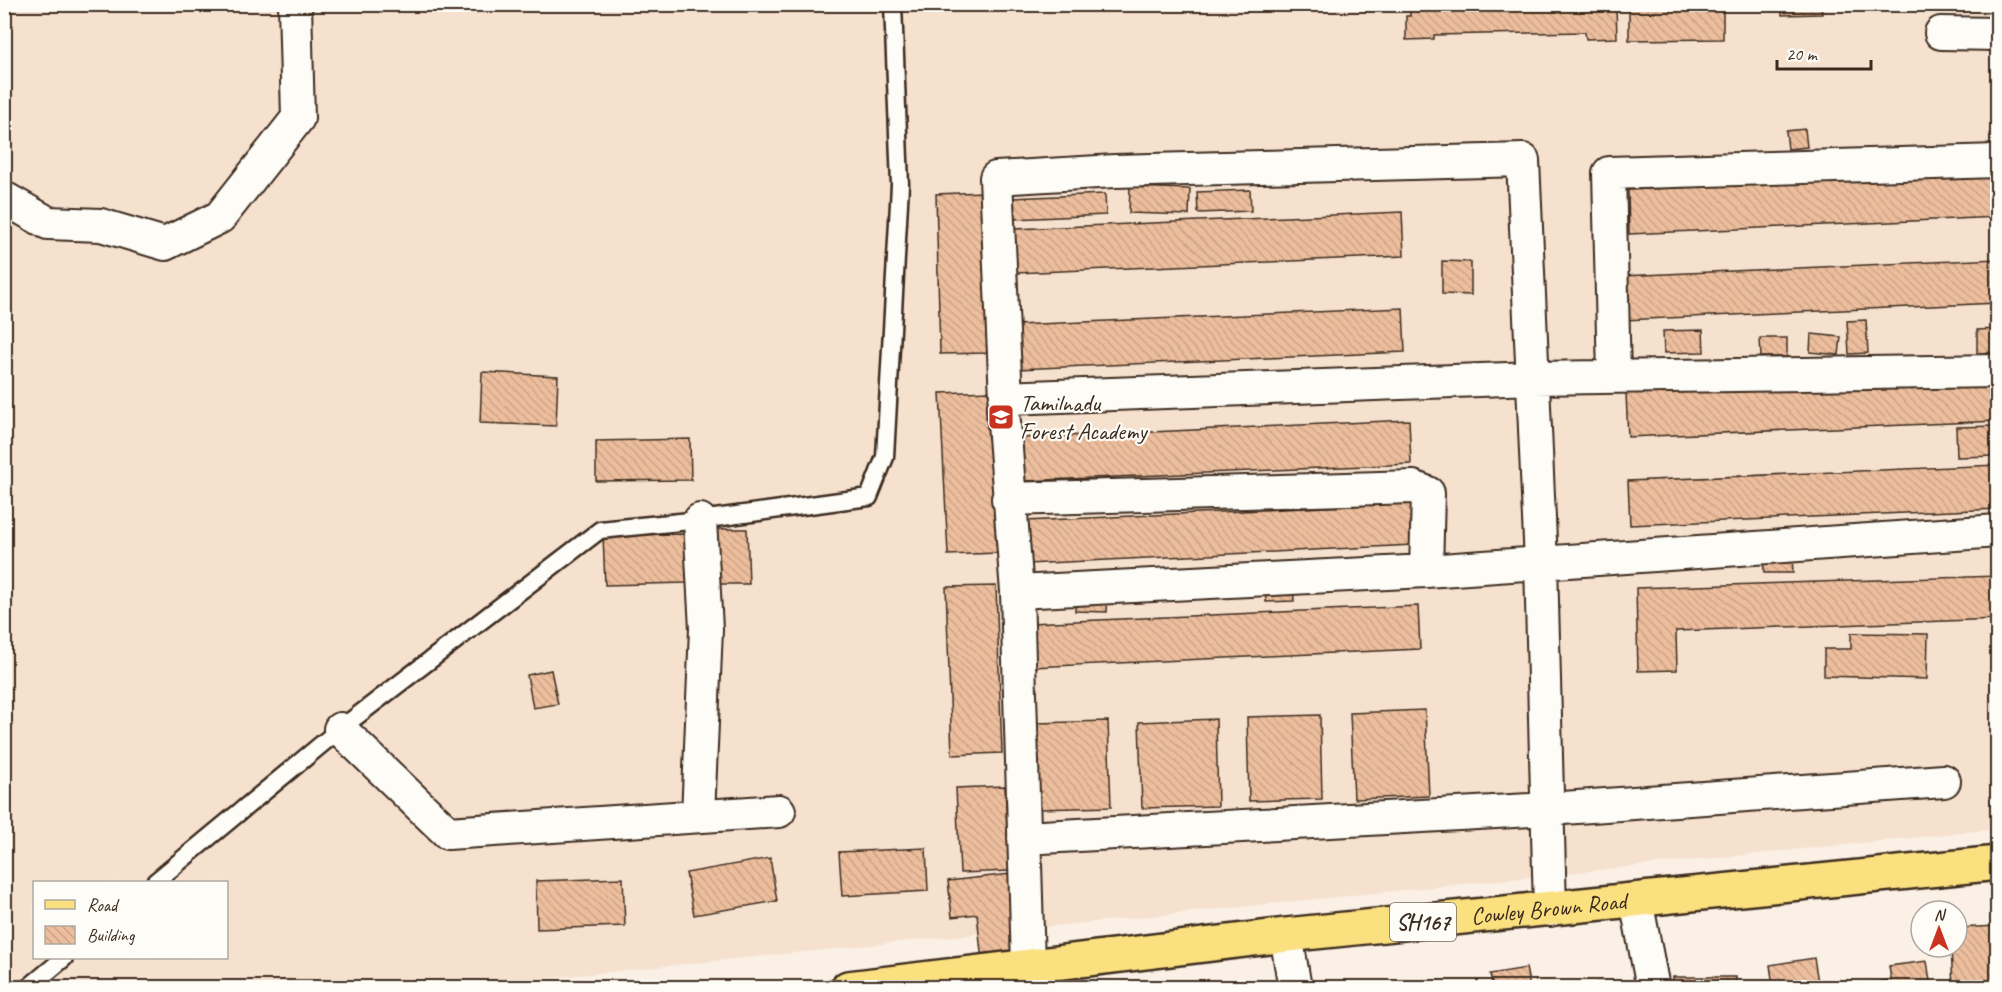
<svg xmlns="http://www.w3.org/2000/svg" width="2002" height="992" font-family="Caveat,sans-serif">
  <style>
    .built { fill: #f6e1cf; fill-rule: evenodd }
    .building { fill: url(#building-back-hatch); stroke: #3b2a1e; stroke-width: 1.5 }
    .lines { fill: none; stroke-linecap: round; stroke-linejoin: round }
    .service-casing { stroke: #3b2a1e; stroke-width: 21 }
    .minor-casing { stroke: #3b2a1e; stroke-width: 36 }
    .primary-casing { stroke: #3b2a1e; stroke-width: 38 }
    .service { stroke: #fdfcf7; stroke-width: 16 }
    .minor { stroke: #fdfcf7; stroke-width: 32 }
    .primary { stroke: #fbe080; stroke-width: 33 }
    .labels { text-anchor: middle; stroke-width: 4.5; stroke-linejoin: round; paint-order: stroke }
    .shield { fill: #fdfcf7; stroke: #75695f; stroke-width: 1.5 }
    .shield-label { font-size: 22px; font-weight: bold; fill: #3b2a1e }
    .poi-label { font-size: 24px; fill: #3b2a1e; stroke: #fdfcf7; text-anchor: start }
    .street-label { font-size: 24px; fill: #3b2a1e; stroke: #fdfcf7 }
  </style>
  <defs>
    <pattern id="building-back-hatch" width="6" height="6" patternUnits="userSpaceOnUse" patternTransform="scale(1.5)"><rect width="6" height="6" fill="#edbe9d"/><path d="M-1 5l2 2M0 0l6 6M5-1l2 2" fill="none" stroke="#cca387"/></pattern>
  </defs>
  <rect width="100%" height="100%" fill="#faf0e5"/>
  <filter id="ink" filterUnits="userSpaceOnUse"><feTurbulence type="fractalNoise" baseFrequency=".0167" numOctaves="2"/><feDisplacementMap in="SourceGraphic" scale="12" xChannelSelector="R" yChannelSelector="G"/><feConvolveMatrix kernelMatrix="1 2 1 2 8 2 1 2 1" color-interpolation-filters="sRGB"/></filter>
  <g filter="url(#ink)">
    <path class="built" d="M5,5H1997V829L463,987L5,988ZM34,882H226V958H34Z"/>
    <path class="building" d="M1410,4H1607V8L1616,7L1617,38L1586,39L1585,32L1434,35V39L1406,40V16H1410Z
      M1629,4H1723V39L1629,40Z
      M1782,4H1821L1822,14L1782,15Z
      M1805,129L1807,147L1788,149L1786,131Z
      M1998,173V217L1629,234L1628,190Z
      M1130,187L1190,189L1189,215L1129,213Z
      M1250,190L1251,211L1198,213L1197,192Z
      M983,192L987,353L940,354L936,194Z
      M1105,194L1106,215L1013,219L1012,198Z
      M1402,212L1404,256L1016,273L1015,229Z
      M1998,259V303L1624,320L1622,276Z
      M1442,261L1471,262V295L1442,294Z
      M1403,308L1405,352L1018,369L1016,325Z
      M1866,320L1868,353L1849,354L1847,321Z
      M1998,329V352L1977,353V330Z
      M1703,330L1704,352L1664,353L1663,331Z
      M1811,334L1841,337L1839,355L1810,352Z
      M1760,338H1787V357H1761Z
      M482,372L558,376L556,426L480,423Z
      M1998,377V421L1628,437L1626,393Z
      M989,391L997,553L948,555L940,393Z
      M1409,420L1411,464L1024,481L1022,438Z
      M1998,426V456L1957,457L1956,427Z
      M690,439L691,480L596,481V441Z
      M1998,465V509L1630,525L1628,481Z
      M1412,503L1413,545L1027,564L1025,521Z
      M715,529H747L749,584H717Z
      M686,534L687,583L605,585L603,535Z
      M1792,556L1793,573H1764L1763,557Z
      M1998,576V619L1676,631L1677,670L1638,671L1636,588Z
      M1293,584L1294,601L1266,602L1265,585Z
      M996,586L1002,753L952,755L946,587Z
      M1075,591H1108L1107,612L1075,611Z
      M1418,606L1420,649L1033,667L1031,623Z
      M1851,633L1928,634L1927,679L1824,676V649H1851Z
      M551,670L558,704L533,708L527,675Z
      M1425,710L1429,796L1354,799L1350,713Z
      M1320,715L1322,799L1249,801L1247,717Z
      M1216,719L1218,806L1142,808L1139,722Z
      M1108,721L1111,807L1039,809L1037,723Z
      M1005,786L1009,871L960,873L956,788Z
      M926,848L928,891L842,896L839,852Z
      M770,858L777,901L694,915L686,873Z
      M1011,874L1020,958L982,962L977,914L952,917L948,881Z
      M623,878L625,926L537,929L536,881Z
      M1998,926V988H1953L1951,947H1957V928Z
      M1814,958L1819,988H1799L1798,982L1773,986L1770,965Z
      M1927,961L1931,988H1861V984L1891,980L1889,966Z
      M1526,968L1530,988H1493L1490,974Z
      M1673,977H1736V988H1673Z
      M1649,981V988H1597L1596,983Z"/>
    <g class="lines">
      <defs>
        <path id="service" d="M155,882L340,729L600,530L700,520L869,497L885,457L900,185L893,4
          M28,988L64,958"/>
        <path id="minor" d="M1941,33L1998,34
          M4,198L48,223L101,225L165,244L220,217L298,118L295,4
          M1614,376L1609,173L1998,161
          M1006,398L1534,378L1998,371
          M1008,499L1413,487L1428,493L1426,571
          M1017,592L1426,571L1998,531
          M340,729L448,833L779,811
          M698,816L706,629L700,520
          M1024,838L1549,809L1944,781
          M1636,900L1653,988
          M1286,935L1295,988
          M1028,965L1017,592L1003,410L1006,398L996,178L1115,171L1523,160L1541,563L1550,910"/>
        <g id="primary">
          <path id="s1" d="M848,988L1286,935L1998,863"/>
        </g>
      </defs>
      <use href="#service" class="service-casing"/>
      <use href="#minor" class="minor-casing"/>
      <use href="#primary" class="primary-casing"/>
      <use href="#service" class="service"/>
      <use href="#minor" class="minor"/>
      <use href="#primary" class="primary"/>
    </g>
  </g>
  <defs>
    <symbol id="university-square" viewBox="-11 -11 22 22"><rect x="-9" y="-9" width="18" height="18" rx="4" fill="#c8321e" stroke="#fdfcf7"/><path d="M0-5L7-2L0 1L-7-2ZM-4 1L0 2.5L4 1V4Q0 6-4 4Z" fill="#fff"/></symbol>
  </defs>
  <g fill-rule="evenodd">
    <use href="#university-square" x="986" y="402" width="30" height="30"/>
  </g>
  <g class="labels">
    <rect class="shield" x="1390" y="903" width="66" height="38" rx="4.5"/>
    <g class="shield-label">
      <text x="1423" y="930">SH167</text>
    </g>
    <g class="poi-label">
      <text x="1020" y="411">Tamilnadu<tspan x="1020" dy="28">Forest Academy</tspan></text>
    </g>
    <g class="street-label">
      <text dy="8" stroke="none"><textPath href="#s1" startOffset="705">Cowley Brown Road</textPath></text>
    </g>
  </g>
  <rect width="2002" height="992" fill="none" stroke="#fdfcf7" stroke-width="24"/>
  <rect x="12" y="12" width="1978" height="968" fill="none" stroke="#3b2a1e" stroke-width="2" filter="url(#ink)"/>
  <rect x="33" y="881" width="195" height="78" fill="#fdfcf7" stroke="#afa8a0" stroke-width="1.5"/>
  <rect x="45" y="900" width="30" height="9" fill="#fbe080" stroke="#afa8a0" stroke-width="1.5"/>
  <text x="87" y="911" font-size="18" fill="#3b2a1e">Road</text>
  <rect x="45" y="926" width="30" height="18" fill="url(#building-back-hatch)" stroke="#afa8a0" stroke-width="1.5"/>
  <text x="87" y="941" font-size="18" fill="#3b2a1e">Building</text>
  <g transform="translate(1939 929)"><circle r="28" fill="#fdfcf7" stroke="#afa8a0" stroke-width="1.5"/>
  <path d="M0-4.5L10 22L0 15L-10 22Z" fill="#c8321e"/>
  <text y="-9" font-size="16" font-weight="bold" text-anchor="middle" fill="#3b2a1e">N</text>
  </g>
  <path d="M1777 60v9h94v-9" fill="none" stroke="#3b2a1e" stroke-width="3"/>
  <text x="1786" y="60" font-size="18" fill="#3b2a1e" stroke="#fdfcf7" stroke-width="4.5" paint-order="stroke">20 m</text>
</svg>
